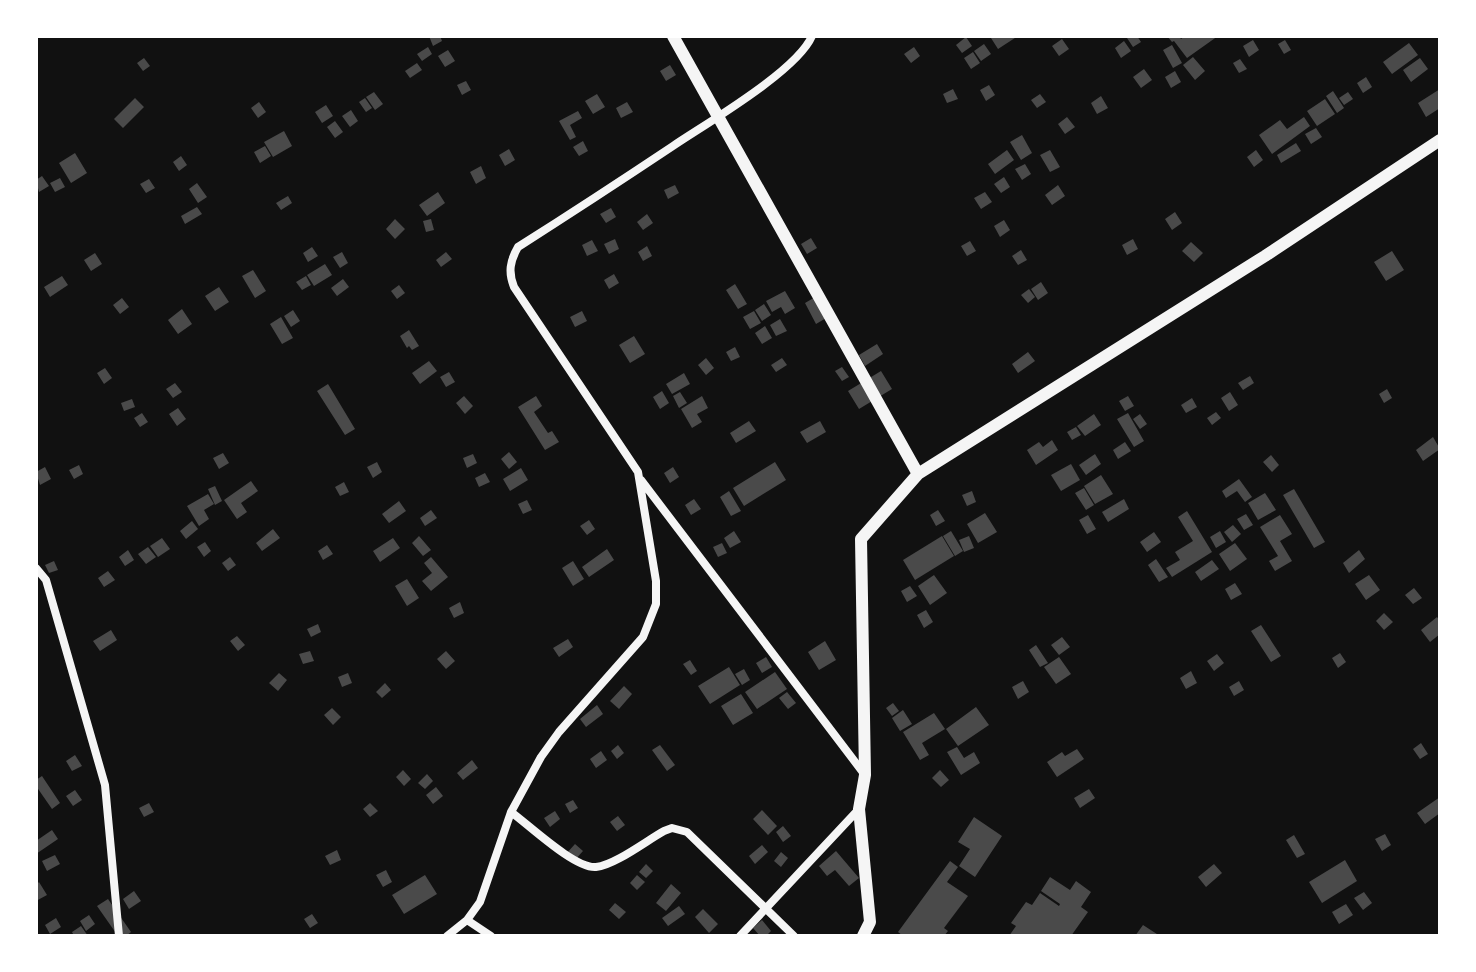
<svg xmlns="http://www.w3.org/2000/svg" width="1476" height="972" font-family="Figtree,sans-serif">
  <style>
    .building { fill: #4a4a4a }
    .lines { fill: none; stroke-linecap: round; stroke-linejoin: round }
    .minor { stroke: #f5f5f5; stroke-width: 8 }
    .tertiary { stroke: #f5f5f5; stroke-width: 12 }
  </style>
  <rect width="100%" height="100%" fill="#111"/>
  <path class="building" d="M429,36H440L442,41L433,46Z
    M995,36H1018L998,49L991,38Z
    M1131,36H1137L1141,42L1133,47L1127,38Z
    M1167,36H1179L1181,39L1185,36H1218L1187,58L1174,41L1172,42Z
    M966,37L972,46L962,53L956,45Z
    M1062,39L1069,49L1059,56L1052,46Z
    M1253,40L1259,50L1249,57L1243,46Z
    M1285,40L1291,50L1284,54L1278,44Z
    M1124,41L1131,51L1121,58L1115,48Z
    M1409,43L1418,55L1392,74L1383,62Z
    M984,44L991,54L981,61L974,51Z
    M1172,45L1182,63L1173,68L1163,50Z
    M428,47L432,54L422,61L417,54Z
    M914,47L920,56L911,63L904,54Z
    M448,50L455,61L445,67L438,56Z
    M973,52L980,63L971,69L964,58Z
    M1193,57L1205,71L1195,80L1183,65Z
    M144,58L150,66L143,71L137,63Z
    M1420,58L1428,69L1411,82L1403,70Z
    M1240,59L1247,69L1239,73L1233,63Z
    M417,63L422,70L410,78L405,71Z
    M670,65L676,75L666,81L660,71Z
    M1144,69L1152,80L1141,88L1133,77Z
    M1175,71L1181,82L1171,88L1165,77Z
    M1366,77L1372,87L1363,93L1357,83Z
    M466,81L471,90L462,95L457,85Z
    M989,85L995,95L986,101L980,90Z
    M953,89L958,99L947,103L943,94Z
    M1440,89V108L1426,117L1418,103Z
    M1333,91L1344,108L1337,113L1326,96Z
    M374,92L383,104L375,110L366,97Z
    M1348,92L1353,99L1344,105L1339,98Z
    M597,94L605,107L593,114L585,101Z
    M1040,94L1046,102L1037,108L1031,100Z
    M1101,96L1108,108L1097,114L1091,103Z
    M135,98L144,107L123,128L114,119Z
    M365,98L372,108L366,112L359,102Z
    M1325,99L1335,114L1317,126L1307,111Z
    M259,102L266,112L258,118L251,108Z
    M627,102L633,112L621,118L616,108Z
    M326,105L333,116L322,123L315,112Z
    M351,110L358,121L350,127L342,116Z
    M578,111L582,118L570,125L576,137L570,140L559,121Z
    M1067,117L1075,127L1065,134L1058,124Z
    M1304,117L1310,126L1272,154L1259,135L1280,120L1287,129Z
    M335,121L343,132L335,138L327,127Z
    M1316,128L1322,137L1311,144L1305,134Z
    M284,131L292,146L273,157L264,142Z
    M1022,135L1032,153L1021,160L1010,142Z
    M583,141L588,151L579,156L573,147Z
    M1296,143L1301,151L1281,163L1277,155Z
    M265,146L271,156L260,163L254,152Z
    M509,149L515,160L505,166L499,155Z
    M1007,150L1014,160L995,174L988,164Z
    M1050,150L1060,167L1050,172L1040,155Z
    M1256,150L1263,160L1254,167L1247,157Z
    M75,153L87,173L71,183L59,163Z
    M181,156L187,165L179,171L173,162Z
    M1025,164L1031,174L1022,180L1015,169Z
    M481,166L486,178L476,184L470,172Z
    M42,176L49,186L39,192L36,180Z
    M1004,177L1010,187L1001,193L994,184Z
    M60,178L65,187L55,192L50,183Z
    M149,179L155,188L146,193L140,184Z
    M197,183L207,197L198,203L189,189Z
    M675,185L679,193L668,199L664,190Z
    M1058,185L1065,196L1052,205L1045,195Z
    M438,192L445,203L427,216L419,205Z
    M985,192L992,202L981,209L974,198Z
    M288,196L292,203L281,210L276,203Z
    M197,207L202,214L185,224L181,216Z
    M611,208L616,217L606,223L600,214Z
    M1175,212L1182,223L1172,230L1165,219Z
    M647,214L653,223L643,230L637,222Z
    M395,219L405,229L395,239L386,229Z
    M431,219L434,230L426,232L423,221Z
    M1004,220L1010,230L1000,237L994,226Z
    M811,238L817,248L807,254L801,244Z
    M615,239L619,249L609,254L604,244Z
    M1133,239L1138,249L1127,255L1122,245Z
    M592,240L598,251L587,256L582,245Z
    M970,241L976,251L967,256L961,246Z
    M1191,242L1203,253L1194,262L1182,251Z
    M647,246L652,256L643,261L638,252Z
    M312,247L318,256L308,262L303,253Z
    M1021,250L1027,260L1018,265L1012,256Z
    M1392,251L1404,270L1386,281L1374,262Z
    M342,252L348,263L340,268L333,257Z
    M446,252L452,259L441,267L436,260Z
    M95,253L102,264L91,271L84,260Z
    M325,264L332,275L314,286L307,275Z
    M253,270L266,291L255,298L242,276Z
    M614,274L619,283L609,289L604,280Z
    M62,276L68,285L50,297L44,287Z
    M306,276L311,285L302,290L296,282Z
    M343,279L349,287L337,296L331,288Z
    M1041,282L1048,293L1038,300L1031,289Z
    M735,284L747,304L738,309L726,290Z
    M399,285L405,293L397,299L391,291Z
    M219,287L229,302L215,311L205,296Z
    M1029,289L1035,297L1028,303L1021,295Z
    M785,291L795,308L785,314L781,307L772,312L766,301Z
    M822,293L833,314L816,324L805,303Z
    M122,298L129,307L120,314L113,305Z
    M764,304L771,315L762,321L755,310Z
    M182,309L192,324L178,334L168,320Z
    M293,310L300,321L291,327L284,316Z
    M582,311L587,321L575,327L570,317Z
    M754,311L761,323L750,329L743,317Z
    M281,317L293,338L282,344L270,324Z
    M780,319L787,331L776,336L770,325Z
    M765,326L772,338L762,344L755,333Z
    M409,330L419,346L412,350L409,346L407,348L400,336Z
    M634,336L645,354L630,363L619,345Z
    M877,344L883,354L865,366L859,355Z
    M735,347L740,357L731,361L726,352Z
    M1028,352L1035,361L1018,373L1012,364Z
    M706,358L714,368L706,375L698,365Z
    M782,358L787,365L776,372L771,365Z
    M429,361L437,371L420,384L412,373Z
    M842,367L849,377L842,381L835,371Z
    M105,368L112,378L104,384L97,373Z
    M881,371L892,389L859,409L848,391Z
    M449,372L455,382L446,387L440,377Z
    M684,373L690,384L672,394L666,384Z
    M1250,376L1254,383L1243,390L1238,383Z
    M175,383L182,392L173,398L166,389Z
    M328,384L355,429L345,435L317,391Z
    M1387,389L1392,398L1384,403L1379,394Z
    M662,391L669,403L660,409L653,397Z
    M680,392L687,403L679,408L673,396Z
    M1230,392L1238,405L1229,411L1221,398Z
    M464,396L473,406L465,414L456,403Z
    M536,396L542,406L534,412L548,433L552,431L559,442L545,450L518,407Z
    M702,396L708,408L697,414L702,422L692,428L681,409Z
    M1128,396L1134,406L1125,411L1119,401Z
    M1192,398L1197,407L1186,413L1181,405Z
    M132,399L135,407L124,411L121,403Z
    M178,408L186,419L177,426L169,414Z
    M1216,412L1221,418L1212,425L1207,418Z
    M142,413L148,422L140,427L134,418Z
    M1128,413L1144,441L1134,447L1117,419Z
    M1094,414L1101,425L1085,436L1077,426Z
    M1140,414L1147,424L1140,429L1133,419Z
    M749,421L756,431L736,443L730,433Z
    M820,421L826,432L807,443L800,432Z
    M1076,427L1081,435L1072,440L1067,432Z
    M1433,437L1440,449L1423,461L1416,450Z
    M1052,440L1058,450L1036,465L1027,450L1039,442L1043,447Z
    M1125,442L1131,451L1118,459L1113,450Z
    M509,452L517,462L509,469L501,459Z
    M223,453L229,463L219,469L213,458Z
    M473,454L477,463L467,468L463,458Z
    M1095,454L1101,464L1086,475L1079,465Z
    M1271,455L1279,465L1272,472L1263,462Z
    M377,462L382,472L373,478L367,467Z
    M775,462L786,480L744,506L733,488Z
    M1071,464L1080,480L1061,491L1051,475Z
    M79,465L83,474L74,479L69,470Z
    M45,467L51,479L40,485L36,472Z
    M673,467L679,477L670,483L664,473Z
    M521,468L528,480L510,491L503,479Z
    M485,473L490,482L479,487L475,478Z
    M1101,475L1113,494L1095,504L1084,486Z
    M1239,479L1252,497L1245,502L1237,491L1226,498L1222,491Z
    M251,481L258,491L241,503L247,512L237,519L224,500Z
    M344,482L349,492L340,496L335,487Z
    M215,486L222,501L215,505L208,489Z
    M1084,488L1094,505L1086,510L1075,493Z
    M1294,489L1325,542L1314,548L1283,495Z
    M729,491L741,511L731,516L720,497Z
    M972,491L976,502L967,506L962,495Z
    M1265,493L1276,510L1258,520L1248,503Z
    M208,494L214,504L204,510L209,519L199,526L187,506Z
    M694,499L701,509L691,515L685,505Z
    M1124,499L1129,509L1108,522L1102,512Z
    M527,500L532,510L523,514L518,504Z
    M399,501L406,511L389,523L382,514Z
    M431,510L437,518L425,526L420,518Z
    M938,510L945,521L936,526L930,515Z
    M1187,511L1212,552L1172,577L1166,568L1180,560L1175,552L1193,541L1178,517Z
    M985,513L997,532L978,543L967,524Z
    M1246,514L1253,525L1244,530L1237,519Z
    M1088,515L1096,529L1087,534L1079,520Z
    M1280,515L1292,534L1280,541L1292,561L1275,571L1269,561L1278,556L1260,527Z
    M589,520L595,529L587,535L580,526Z
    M192,521L198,529L186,539L180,531Z
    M1233,525L1241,534L1232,542L1224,532Z
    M273,529L280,538L262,551L256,543Z
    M734,531L741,542L730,548L724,538Z
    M951,531L963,551L955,556L943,536Z
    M1220,531L1226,542L1216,548L1210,537Z
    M1154,532L1161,542L1147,552L1140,542Z
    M419,536L431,550L423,556L412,543Z
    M942,536L954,556L915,580L903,560Z
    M969,536L974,548L964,552L959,540Z
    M162,538L170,549L158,557L150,546Z
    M393,538L400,548L380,562L373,551Z
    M205,542L211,551L204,557L197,547Z
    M722,543L727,553L718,557L713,547Z
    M1235,543L1247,559L1230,571L1219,554Z
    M327,545L333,554L323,560L318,551Z
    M148,547L156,557L146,564L138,554Z
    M607,549L614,560L589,577L582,567Z
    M128,550L134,560L125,566L119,557Z
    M1359,550L1365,559L1349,573L1343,563Z
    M230,557L236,565L228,571L222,563Z
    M431,557L448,577L431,591L422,581L432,573L424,563Z
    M1156,559L1168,577L1159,582L1148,565Z
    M1212,560L1219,569L1201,581L1195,572Z
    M54,561L58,570L49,573L45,565Z
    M573,561L584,579L573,586L562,568Z
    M108,571L115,580L104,587L98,578Z
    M934,575L947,593L930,605L918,586Z
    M1369,575L1380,590L1366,600L1355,584Z
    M407,579L419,598L407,606L395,586Z
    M1235,583L1242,594L1231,600L1225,589Z
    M910,586L917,596L907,602L901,591Z
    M1414,588L1422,598L1413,604L1405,595Z
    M460,602L464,613L454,618L449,608Z
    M926,610L933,622L924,628L917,615Z
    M1384,613L1393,622L1384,630L1376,621Z
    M1437,617L1440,621V634L1430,642L1421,630Z
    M318,624L321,632L311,637L307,629Z
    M1261,625L1281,656L1271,662L1251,631Z
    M111,630L117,640L100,651L93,641Z
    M237,636L245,645L238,651L230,641Z
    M1062,637L1070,647L1059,655L1051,645Z
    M568,639L573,647L559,657L553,648Z
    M825,641L836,660L819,670L808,652Z
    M1036,645L1048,663L1040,667L1029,650Z
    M310,651L314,661L303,664L299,654Z
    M446,651L455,661L446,669L437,659Z
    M1340,653L1346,662L1338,668L1332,658Z
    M1217,654L1224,663L1214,671L1207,661Z
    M766,657L772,667L762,673L756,663Z
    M1059,657L1071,674L1056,684L1044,667Z
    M690,660L697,671L691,675L683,664Z
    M729,667L740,685L710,704L698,686Z
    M744,669L750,680L742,685L735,674Z
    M1191,671L1197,683L1186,689L1180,678Z
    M775,672L787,689L757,709L745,692Z
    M279,673L287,680L278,691L269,683Z
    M348,673L352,683L342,687L338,677Z
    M1023,681L1029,692L1018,699L1012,687Z
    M1239,681L1244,690L1234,696L1229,687Z
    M385,683L391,690L382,698L376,692Z
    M624,686L632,694L619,709L610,701Z
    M787,692L796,703L788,709L779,698Z
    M741,694L753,713L733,725L721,706Z
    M893,703L899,711L892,716L886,708Z
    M597,705L603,714L586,727L580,719Z
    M976,707L989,725L958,746L946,729Z
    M332,708L341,717L333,725L324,715Z
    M903,710L912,724L900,731L892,718Z
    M934,713L945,729L922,743L929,755L920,760L903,732Z
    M1421,743L1428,754L1420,759L1413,749Z
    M618,745L624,753L617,759L611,751Z
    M660,745L675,765L667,771L652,750Z
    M957,747L964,758L974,752L980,763L961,775L947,752Z
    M1077,749L1084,759L1057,777L1047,762L1062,752L1065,756Z
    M601,751L607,760L596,768L590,759Z
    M75,755L82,766L72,771L66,761Z
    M472,760L478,768L463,780L457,773Z
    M403,770L411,779L404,786L396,777Z
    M940,770L949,780L941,787L932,778Z
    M427,774L433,781L425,789L418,783Z
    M42,776L60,803L52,809L36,786V780Z
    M436,787L443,796L433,804L426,795Z
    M1089,789L1095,798L1080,808L1074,798Z
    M75,790L82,800L73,806L66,796Z
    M1440,797V813L1425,824L1417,813Z
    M573,800L578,808L570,813L565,804Z
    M149,803L154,812L144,817L139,808Z
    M370,803L378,811L370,817L363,809Z
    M762,810L777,826L768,835L753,819Z
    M555,811L560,819L550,827L544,818Z
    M618,816L625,825L617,831L610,822Z
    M974,817L1002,836L975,877L959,866L970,849L958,842Z
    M783,826L791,836L783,842L776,832Z
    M52,830L58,839L36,854V841Z
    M1385,834L1391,845L1382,851L1375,839Z
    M1294,835L1305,854L1297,858L1286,840Z
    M575,844L583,851L574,861L566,854Z
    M762,845L768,852L755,864L749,856Z
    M337,850L341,860L330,865L325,856Z
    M836,851L859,878L849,886L835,870L827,876L819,866Z
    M781,852L788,858L781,867L774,861Z
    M55,855L60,864L47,871L42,861Z
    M1345,860L1357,881L1322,903L1309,882Z
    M950,861L958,867L947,882L968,896L944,928L948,931L944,936H903L898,932Z
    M646,864L653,871L646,878L639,872Z
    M1214,864L1222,873L1206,887L1198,877Z
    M386,870L392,882L383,887L376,875Z
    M425,875L437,894L404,914L392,895Z
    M637,875L645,882L637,890L630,883Z
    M1050,877L1070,890L1076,881L1091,892L1081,907L1088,912L1071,936H1009L1016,926L1011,923L1026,902L1032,905L1040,893L1059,906L1060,904L1041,891Z
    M39,882L47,895L36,901V885Z
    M671,884L681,893L666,911L656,903Z
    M134,891L141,901L129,909L123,899Z
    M1364,892L1372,903L1363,910L1354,898Z
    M108,899L131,932L126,936H118L97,906Z
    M615,903L626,912L619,919L609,910Z
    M1346,904L1353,915L1339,924L1332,912Z
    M679,906L685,914L668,926L662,918Z
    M703,909L718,924L709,933L695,917Z
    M312,914L318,923L310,928L304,919Z
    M89,915L95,924L86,931L80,921Z
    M56,918L61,927L50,934L45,925Z
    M762,920L771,931L766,936H760L753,928Z
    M1143,925L1160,936H1135Z
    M81,926L88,936H74L72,932Z"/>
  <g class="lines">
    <path class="minor" d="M641,480L865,775
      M36,568L46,580L105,785L119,936
      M511,812C529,825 575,869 596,867C615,865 646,841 664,831L672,828L687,832L794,936
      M467,920L491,936
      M447,936L467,920L480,902L511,812L541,757L559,732L643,637L656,604V581L638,472L514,287C508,272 510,261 518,247C570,214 622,180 673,146C707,123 797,71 812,36
      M740,936L859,809"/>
    <path class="tertiary" d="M673,36L918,474
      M863,936L870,922L859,809L865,775L861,539L918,474L1265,256L1440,140"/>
  </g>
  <rect width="1476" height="972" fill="none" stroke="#ffffff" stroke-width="76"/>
</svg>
